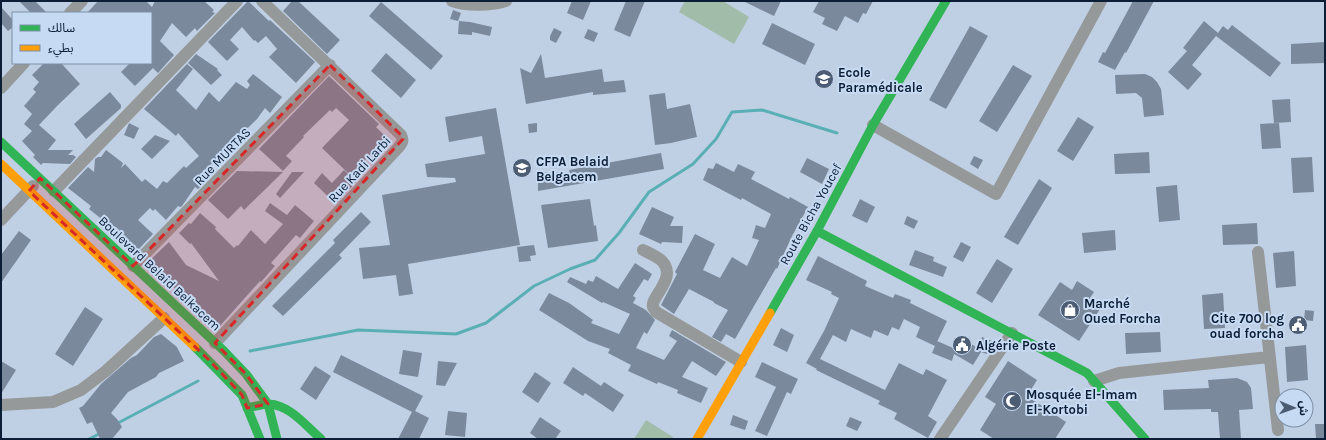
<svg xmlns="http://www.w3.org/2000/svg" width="1326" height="440" font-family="Karla,'Noto Sans Arabic',sans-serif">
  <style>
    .green { fill: #a1bca8 }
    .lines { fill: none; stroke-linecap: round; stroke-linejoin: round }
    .stream { stroke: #5aafb5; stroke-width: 3 }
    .building { fill: #7a899c }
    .street { stroke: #96999a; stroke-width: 12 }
    .fast { stroke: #30b455; stroke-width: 9 }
    .slow { stroke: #ff9f0a; stroke-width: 9 }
    .marked { fill: #d62828; fill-opacity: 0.2; stroke: #d62828; stroke-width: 3; stroke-dasharray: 8 5; stroke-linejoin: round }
    .labels { text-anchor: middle; stroke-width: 4; stroke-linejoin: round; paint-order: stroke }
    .poi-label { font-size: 13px; font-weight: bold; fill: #0c1e36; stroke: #c6daf3; text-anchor: start }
    .street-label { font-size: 13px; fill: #0c1e36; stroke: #c6daf3 }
  </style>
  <rect width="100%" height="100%" fill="#c0d0e4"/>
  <path class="green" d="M685,1H723L749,17L734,44L679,12Z
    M646,420L673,437L672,439H634Z"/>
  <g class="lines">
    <path class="stream" d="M250,351L358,330L456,334L486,323L534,286L570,269L595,260L619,233L649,192L693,164L716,139L732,112L762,110L837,133
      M116,424L198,381
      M89,439L101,433"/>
  </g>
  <path class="building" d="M19,1H35L47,13H31Z
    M98,1H146L152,7L155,1H204L214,10L212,12L215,13L197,31L195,28L186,37L172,23L160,41L174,55L158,73L153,68L135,86L121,72L130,63H151V13H87Z
    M248,1L269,21L270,20L315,62L296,83L269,57L277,49L266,36L258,43L255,40L254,41L242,27L230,40L239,49L227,61L208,42Z
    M292,1H298L340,40L327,54L283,11Z
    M572,1H591L583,20L567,13Z
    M626,1H645L630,37L614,30Z
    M743,1H781L774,16Z
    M819,1H873L866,14L863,13L858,23L845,16L837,31L822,24L825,18L813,12Z
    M1133,1H1154L1126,53L1125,52L1115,70L1098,62L1103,52L1105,53Z
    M381,2L443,56L431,70L369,16Z
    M1,7L13,20V27L8,31L1,23Z
    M453,10L461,13L458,21L450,19Z
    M459,21L470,22L492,27L490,36L472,32V35L458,34Z
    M1204,21L1218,33L1223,26L1228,30L1232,25L1281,63L1270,77L1216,36L1192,65L1202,74L1188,90L1168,72L1187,51L1183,48Z
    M772,23L815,44L805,65L762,44Z
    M970,26L988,36L946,109L929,100Z
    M554,28L562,32L556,43L550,40V36Z
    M588,29L598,33L594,42L584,38Z
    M1325,42V63L1291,64V44Z
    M386,53L416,80L401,98L371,71Z
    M196,54L218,69L217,70L222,75L211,85L188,63Z
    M541,54L545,78L602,69L604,82L624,80L626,92L593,95V92L526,104L520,68L531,73Z
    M44,63H61L80,84L58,105L39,125L56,140L48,150H73L68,155H73L76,157L70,164L43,163L41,165L33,157L35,155L22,141L32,131L24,124L32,114L24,106L36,92L33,89L39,82L32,75Z
    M187,64L193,69L176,90L196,110L209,92L219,102L236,82L247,89L250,85L247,81L253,74L282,97L270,113L265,108L257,119L205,170H209L200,180L204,183L198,189L195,187L182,206L180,207L178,206L166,220L155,209L153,211L150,208L138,220L153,234L137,251L126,241L128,239L116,227L114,229L89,209L91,206L68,188L88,167L94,172L95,159L98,157H101L106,150L123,163L121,168L125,164L142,182L145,179L157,189L163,181L167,183L184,166L186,168L199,156L178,133L176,136L144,109Z
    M1013,65L1032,76L997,132L979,121Z
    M1145,74L1152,77L1157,82L1161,89L1164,115L1144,117L1142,98L1136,93L1116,94L1115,75Z
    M329,76L379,124L376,127L387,138L350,175L322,148L349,120L336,108L332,112L330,110L303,136L304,137L286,156L292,161L283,171L259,149Z
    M110,92L121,105V108L86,139L74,124Z
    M665,93L667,109L690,104L697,137L671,143L655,145L649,95Z
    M1290,99L1291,122L1274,123L1272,100Z
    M496,108L520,245L408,264L413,294L399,296L396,275L363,279L359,248L390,245L382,195L456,182L455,178L427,177L425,164L485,154L482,136L449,142L445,117Z
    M1078,117L1094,127L1073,161L1057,151Z
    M129,123L139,128L134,139L124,135Z
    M537,123V132L529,133L528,124Z
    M1279,123L1281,148L1262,149L1260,124Z
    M155,135L170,141L152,159L141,149Z
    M1149,152L1150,173L1115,174L1114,154Z
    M661,153L664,169L538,191V181H535L536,172L570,173L569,170Z
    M974,156L983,160L978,169L970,164Z
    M1312,157L1314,192L1293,193L1291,158Z
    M807,158L829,169L822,184L800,172Z
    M716,163L734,172L738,164L755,172L751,179L789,199L790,197L808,207L792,236L777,269L776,268L735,339L726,334L721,342L712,337L728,310L714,303V302L689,289L674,314L661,305L677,274L675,272L695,234L715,244L703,270L720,278L732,257L747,266L759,240L752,238L756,225L765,228L771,214L742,198L741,200L703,180L708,168L713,169Z
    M344,170L356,182L336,204L314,183L322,173L332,183Z
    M237,171L283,172L244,210L241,206L228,219L208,200Z
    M292,172H304L280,198L276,194Z
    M1039,179L1052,188L1018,245L1004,237Z
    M1177,185L1180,220L1159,222L1156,187Z
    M590,199L594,226L596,225L598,241L548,248L541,205Z
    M860,199L875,207L867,223L852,216Z
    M270,203L287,215L295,205L314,221L300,238L296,235L271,263L275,266L261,282L260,281L219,327L185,294L183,296L147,263L169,242L186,265L219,281L191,243L190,244L179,233L189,223L191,224L200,213L216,227L215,229L234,248L237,245L238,246L251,230L265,244L283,224L265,211Z
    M652,207L674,217L670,226H683L682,243L662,242L661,244L639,234Z
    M361,212L371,222L339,255L342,258L283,316L272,306L335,243L333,240Z
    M907,216L918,221L914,229L904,224Z
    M1257,223L1258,244L1223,245L1222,225Z
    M1115,230L1116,250L1084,253L1082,233Z
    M19,231L31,240L1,283V255Z
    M961,242L971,247L963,262L953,257Z
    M534,245L536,255L530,256L531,261L519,262L517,247Z
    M915,250L934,257L933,261L947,267L943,277L909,265Z
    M1294,251L1296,286L1276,288L1273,253Z
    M818,256L867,281L865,286L893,298L895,294L911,300L910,303L947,321L935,346L916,337L920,327L904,319L899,330L892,327L888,336L874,330L871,338L851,329L846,342L833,335L820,359L885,390L899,363L923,375L926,369L947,380L928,416L937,422L928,438L894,419L897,413L878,404L880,401L816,370L817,369L806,363L824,331L839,298L831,294L832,292L806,280Z
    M997,259L1013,269L992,303L976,293Z
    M635,263L652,274L648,281L644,279L633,296L636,298L633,303L646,310L655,320L647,334L644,332L636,348L664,360L677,341L669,336L672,330L726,362L716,376L692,361L682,377L708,388L701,403L677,393L678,390L658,382L657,384L628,371L631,365L608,353L610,349L588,341L539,310L549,293L569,303L593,320L591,323L619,334L630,314L603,302L602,303L567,282L570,277L586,284L588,280L593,282L596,276L618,289Z
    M1077,281L1094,292L1090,298L1102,306L1079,341L1038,315L1060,282L1072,290Z
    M1223,293L1225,328L1204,329L1202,295Z
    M85,307L103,319L73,366L55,354Z
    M1305,310L1314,311L1313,321L1304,320Z
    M781,328L794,335L787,352L773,345Z
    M1160,332L1161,352L1126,354L1125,333Z
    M161,334L177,347L184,361L159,373L156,377L128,392L111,413L117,419L122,427L112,439H100L92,422L87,424L79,408L83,406L101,384L131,358L137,355L154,337Z
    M959,337L978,348L982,337L992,341L987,354L981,352L973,365L954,354L952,361L932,353L937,341L953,348Z
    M1306,345L1308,380L1287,382L1285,347Z
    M403,350L422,353L418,377L399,374Z
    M341,355L423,396L415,411L429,418L419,439H398L412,412L333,372Z
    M1,361L16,370L1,394Z
    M438,361L457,363L445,386L436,385Z
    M1008,361L1037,380L1027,396L1066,422L1055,439H994L980,430L996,404L985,397Z
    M762,362L798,379L791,394L787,392L767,436L755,431L776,387L755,377Z
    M315,366L331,376L316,400L300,389Z
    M573,367L601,386L604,382L624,395L613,412L585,393L583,396L563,383Z
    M535,372L551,383L538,403L522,392Z
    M1237,378L1247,382L1251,388L1253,409L1239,410L1241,439H1220L1218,412H1211V409L1164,410L1163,390L1209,388L1208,380Z
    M448,411L467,413L465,437L445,435Z
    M733,415L748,421L745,430L730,425Z
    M540,417L561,431L555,439H538L530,433Z
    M850,417L862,422L857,431L846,426Z
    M1315,424H1325V439H1316Z"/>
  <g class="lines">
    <path class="street" d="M452,1C464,6 493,6 506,1
      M70,13L82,1
      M1,88L24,63
      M873,125L996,194L1101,1
      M54,191L237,1
      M1,220L33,186
      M643,250C649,253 658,257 662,261C678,278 650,297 653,307C653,308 656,311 656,312L741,362
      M1258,252L1278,430
      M133,266L330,65
      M215,343L398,148C402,143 404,141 401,135L262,1
      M1094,381L1119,373L1269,357
      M1,405L53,402L81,390L106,371L164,318
      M940,439L1012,333"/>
    <path class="fast" d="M1,142L224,351L246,374L268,404L277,439
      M817,231L1087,373L1145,439
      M770,313L817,231L873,125L946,1
      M195,347L242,395L260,439
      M247,408C254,407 262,404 269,404C290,405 306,426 321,439"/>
    <path class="slow" d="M1,164L195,347
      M697,439L770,313"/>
  </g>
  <path class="marked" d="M330,65L401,135L403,139L215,343L246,374L268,404L247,408L242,395L209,360L29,191L40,178L133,266Z"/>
  <defs>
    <symbol id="university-disc" viewBox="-11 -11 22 22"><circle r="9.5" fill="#4b5c73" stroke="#c6daf3"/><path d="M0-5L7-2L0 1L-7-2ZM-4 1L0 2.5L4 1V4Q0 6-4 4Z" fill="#fff"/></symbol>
    <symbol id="shop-disc" viewBox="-11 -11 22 22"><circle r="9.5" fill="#4b5c73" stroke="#c6daf3"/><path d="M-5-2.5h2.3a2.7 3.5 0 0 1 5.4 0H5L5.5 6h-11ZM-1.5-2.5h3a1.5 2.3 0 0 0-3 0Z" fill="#fff"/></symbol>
    <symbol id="civic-disc" viewBox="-11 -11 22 22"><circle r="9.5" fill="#4b5c73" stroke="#c6daf3"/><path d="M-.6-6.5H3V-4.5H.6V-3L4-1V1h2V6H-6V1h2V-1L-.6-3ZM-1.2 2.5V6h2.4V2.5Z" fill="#fff"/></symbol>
    <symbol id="mosque-disc" viewBox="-11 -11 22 22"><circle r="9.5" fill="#4b5c73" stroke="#c6daf3"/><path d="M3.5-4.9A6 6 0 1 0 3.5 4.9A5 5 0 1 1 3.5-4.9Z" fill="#fff"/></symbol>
  </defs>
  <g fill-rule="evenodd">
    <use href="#university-disc" x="813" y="68" width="22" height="22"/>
    <use href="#university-disc" x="511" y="157" width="22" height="22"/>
    <use href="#shop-disc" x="1059" y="299" width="22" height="22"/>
    <use href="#civic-disc" x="1287" y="314" width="22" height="22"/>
    <use href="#civic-disc" x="951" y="334" width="22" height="22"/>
    <use href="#mosque-disc" x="1001" y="390" width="22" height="22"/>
  </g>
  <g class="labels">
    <g class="poi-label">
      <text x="838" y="77">Ecole<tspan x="838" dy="15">Paramédicale</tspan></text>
      <text x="536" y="166">CFPA Belaid<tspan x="536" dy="15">Belgacem</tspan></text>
      <text x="1084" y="308">Marché<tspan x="1084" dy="15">Oued Forcha</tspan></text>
      <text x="1284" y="323" text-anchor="end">Cite 700 log<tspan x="1284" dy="15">ouad forcha</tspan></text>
      <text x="976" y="350">Algérie Poste</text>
      <text x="1026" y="399">Mosquée El-Imam<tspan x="1026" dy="15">El-Kortobi</tspan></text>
    </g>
    <g class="street-label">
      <text transform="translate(222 156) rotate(-46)" y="5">Rue MURTAS</text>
      <text transform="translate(359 169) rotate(-47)" y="5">Rue Kadi Larbi</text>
      <text transform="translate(810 214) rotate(-61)" y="5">Route Bicha Youcef</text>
      <text transform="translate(160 273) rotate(43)" y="5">Boulevard Belaid Belkacem</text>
    </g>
  </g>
  <rect width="1326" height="440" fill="none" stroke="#0c1e36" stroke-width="4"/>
  <rect x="12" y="12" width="140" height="52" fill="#c6daf3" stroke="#7c8fa7"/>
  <rect x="20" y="25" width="20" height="6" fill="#30b455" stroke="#7c8fa7"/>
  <text x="48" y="32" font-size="12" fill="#0c1e36">سالك</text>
  <rect x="20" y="45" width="20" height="6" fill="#ff9f0a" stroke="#7c8fa7"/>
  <text x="48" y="52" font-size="12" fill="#0c1e36">بطيء</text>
  <g transform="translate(1294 408) rotate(92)"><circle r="19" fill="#c6daf3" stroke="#7c8fa7"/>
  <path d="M0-3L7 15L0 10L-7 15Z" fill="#4b5c73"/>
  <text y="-6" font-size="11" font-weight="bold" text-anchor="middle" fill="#0c1e36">ش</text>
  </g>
</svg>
